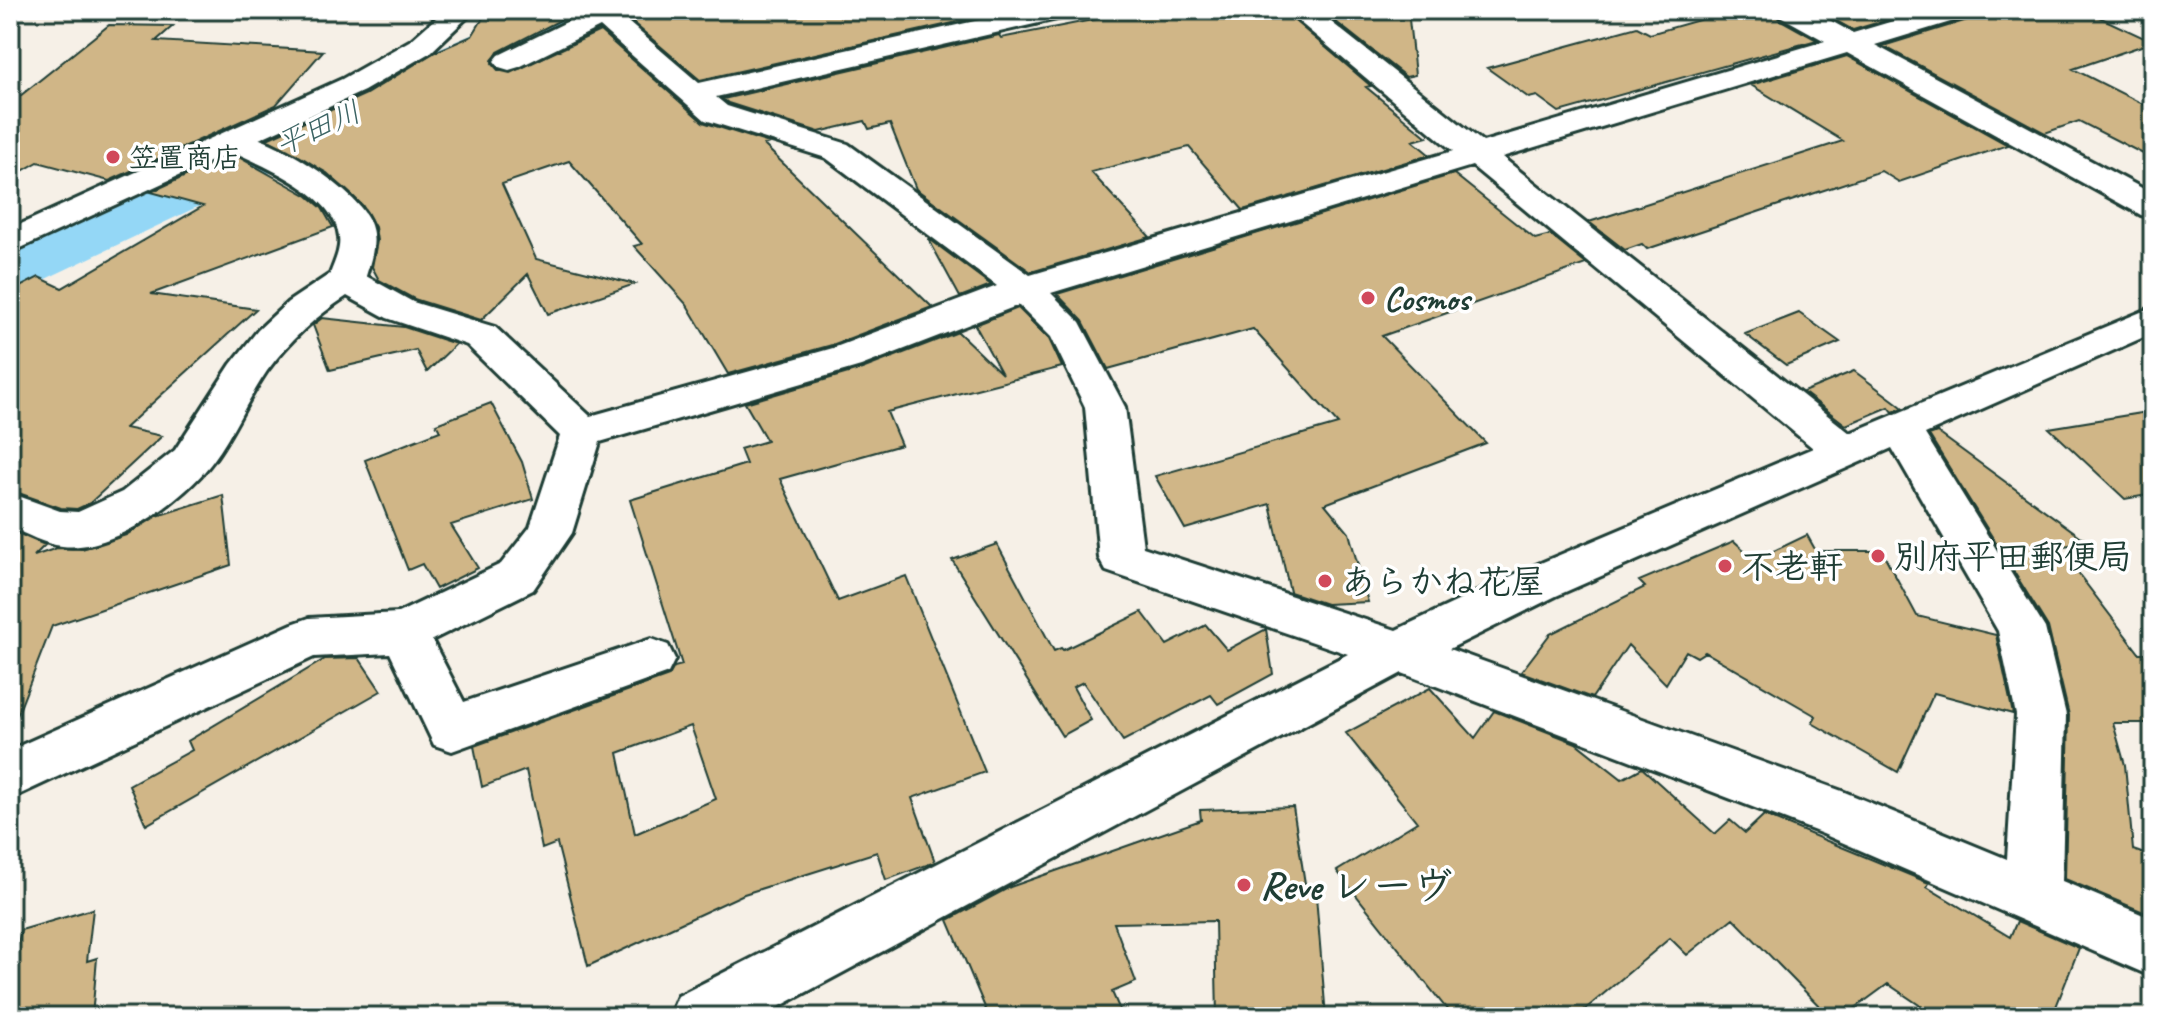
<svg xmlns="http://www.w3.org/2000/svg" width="2163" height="1027" font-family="Caveat,'Klee One',sans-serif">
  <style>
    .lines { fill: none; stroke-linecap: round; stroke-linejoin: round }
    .river { fill: #94d7f6; fill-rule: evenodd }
    .building { fill: #d0b687; stroke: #1f3d34; stroke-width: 2; fill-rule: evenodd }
    .minor-casing { stroke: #1f3d34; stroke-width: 6 }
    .major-casing { stroke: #1f3d34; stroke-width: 6 }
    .minor { fill: #fff; fill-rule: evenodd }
    .major { fill: #fff; fill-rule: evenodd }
    .poi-dot { fill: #d1495b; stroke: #fff; stroke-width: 3 }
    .labels { text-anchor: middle; stroke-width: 7; stroke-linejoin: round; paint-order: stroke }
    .far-poi-label { font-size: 28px; font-weight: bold; fill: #1f3d34; stroke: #fff; text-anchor: start }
    .far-water-label { font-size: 30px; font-style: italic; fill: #3c6464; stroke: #fff }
    .poi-label { font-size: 34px; font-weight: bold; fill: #1f3d34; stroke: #fff; text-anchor: start }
    .near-poi-label { font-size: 40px; font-weight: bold; fill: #1f3d34; stroke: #fff; text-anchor: start }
  </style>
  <rect width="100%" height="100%" fill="#f6f0e7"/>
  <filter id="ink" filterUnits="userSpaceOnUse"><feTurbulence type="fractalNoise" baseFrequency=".0125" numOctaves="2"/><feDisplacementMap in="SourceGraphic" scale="16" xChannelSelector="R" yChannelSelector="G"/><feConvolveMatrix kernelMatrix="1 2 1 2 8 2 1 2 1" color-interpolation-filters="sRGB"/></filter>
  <g filter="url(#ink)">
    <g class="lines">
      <path class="river" d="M530,10H611L602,23L353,133L37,283L10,290V237L305,105Z"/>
    </g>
    <path class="building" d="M488,10H580L498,52L492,63L498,70L510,73L600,31L703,122L769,143L764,145L932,307L832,345L728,374L687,305L634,246L642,244L569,161L502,184L536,259L635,284L548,314L528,274L481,320L414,299L379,280L372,267L377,241L375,227L362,205L327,173L267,139L366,94L435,52L472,36Z
      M629,10H980L984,16L700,80L625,16Z
      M1143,10H1282L1371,86L1366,87L1427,137L1413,141L1430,155L1243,210L1189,147L1091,172L1150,237L1031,272L916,189L890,124L869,129L865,121L819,132L728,103L723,99L999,35L1001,38Z
      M1321,10H1408L1415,75L1406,77Z
      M1734,10H1773L1779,19L1817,40L1559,112L1537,96L1529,98L1487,68L1637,27L1650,34Z
      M1817,10H1920L1853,30Z
      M1977,10H2084L2153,42L2073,69L2153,109V159L2079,121L2045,133L1883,46L1971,19Z
      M109,25L173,26L156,41L323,51L276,105L109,181L38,162L10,178V104Z
      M1847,56L2008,145L1899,182L1881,171L1647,249L1642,244L1625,250L1589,222L1843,141L1751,85Z
      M233,154L308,196L322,208L333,227L151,294L256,309L125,428L162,436L90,503L77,509L61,508L10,490V292L39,277L62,288L203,206L151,192Z
      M1454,174L1535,239L1550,235L1586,264L1382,336L1486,443L1325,504L1349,533L1368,602L1326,604L1290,592L1270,504L1185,529L1155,476L1338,424L1253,329L1108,369L1083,321L1057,294Z
      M928,238L991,285L960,297Z
      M1018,308L1049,339L1062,367L887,412L901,445L780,479L838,601L906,576L985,772L912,798L935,862L886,880L877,852L744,894L588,966L557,843L542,849L526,770L482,787L474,746L669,676L674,667L682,665L630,500L746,464L740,449L767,441L745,403L862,369L958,332L1002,374L975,325ZM691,726L716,799L635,834L618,753Z
      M1799,313L1840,342L1786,365L1745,334Z
      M322,318L404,327L456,344L427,372L416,350L330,370L313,325Z
      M1854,371L1897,403L1903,408L1893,412L1889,407L1846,425L1803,392Z
      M491,403L522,462L533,499L451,525L478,568L436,589L422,564L408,570L365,460L440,431L436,424Z
      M2153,411V494L2125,499L2049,428Z
      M1937,432L2088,542L2058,547L2139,653H2153V723H2113L2125,765L2133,850L2153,857V916L2065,879L2069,715L2048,627L1929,435Z
      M223,495L231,565L52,626L13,726L10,725V530L45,545L34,556L57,548L82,549L126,535L157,516Z
      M1807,535L1816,551H1882L1917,616L1996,635L2013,714L1934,693L1898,772L1812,723L1816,716L1705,652L1697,657L1686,651L1666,684L1628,645L1592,698L1521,672L1550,634L1645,587L1639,581L1734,541L1755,560Z
      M997,544L1054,651L1061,648L1063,650L1142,612L1167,645L1206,625L1227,650L1266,629L1273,674L1218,704L1211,695L1123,741L1083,682L1073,687L1091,720L1062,736L952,560Z
      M359,658L381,691L146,825L129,785L192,750L188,741L325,659Z
      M1430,688L1475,738L1494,711L1576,743L1622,779L1642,768L1715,834L1730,820L1745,833L1764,815L1929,883L1927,887L2010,937L2017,921L2079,948L2052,1017H1937L1888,984L1843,1017H1830L1733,918L1687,955L1670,938L1576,1017H1453L1337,871L1417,822L1346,733Z
      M1293,807L1306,890L1315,884L1326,1017H1217L1215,921L1114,923L1136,982L1112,992L1123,1017H989L948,920L1010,887L1201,820L1200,810Z
      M93,909L87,961L97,958L92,1017H10V979L21,930Z"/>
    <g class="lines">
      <defs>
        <path id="minor" d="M583,10H626L621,16L699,83L1024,10H1075L1071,16L1061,18L716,97L727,106L848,144L1030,275L1453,151L1285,10H1316L1483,142L1825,41L1780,16L1776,10H1811L1853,33L1930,10H1974L1970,16L1875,45L2153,194V218L2141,215L1847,53L1502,157L1850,433L2153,307V333L1925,434L2045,628L2066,715L2062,881L2153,919V977L1823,834L1402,673L760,1017H669L678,996L1348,654L1106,571L1099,558L1085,407L1051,337L1019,305L861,366L600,442L572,533L533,590L432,640L464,702L651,639L668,645L675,659L668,673L452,751L434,745L390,653L314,657L10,799V750L292,624L309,618L398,613L501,564L530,527L560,436L467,345L387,318L347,296C316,316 289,341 267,371C247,400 234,433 213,461C185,499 112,553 62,546C44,544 26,534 10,527V493L60,511L78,512L122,492L175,450L231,364L258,330L288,302L330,274C334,263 341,249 339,237C335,192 259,165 224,147L219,140L224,133C258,125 354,187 369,220C378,240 372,256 366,276L413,302L495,327L590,416L833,348L997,286L826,158L705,120L600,27L519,67L509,70L499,67L494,61L499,55L585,13ZM1472,166L1813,448L1524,570L1396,630L1143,547L1125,407L1080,322L1051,293ZM1892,448L1998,631L2016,715L2007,859L1842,791L1449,649L1556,596Z"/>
        <path id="major" d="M445,10H475L431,52L364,91L10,253V229L342,79L411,40Z"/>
      </defs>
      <use href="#minor" class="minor-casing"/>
      <use href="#major" class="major-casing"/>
      <use href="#minor" class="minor"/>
      <use href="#major" class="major"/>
    </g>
  </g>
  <g class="poi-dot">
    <circle cx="113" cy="157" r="8"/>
    <circle cx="1368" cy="298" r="8"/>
    <circle cx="1878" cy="556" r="8"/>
    <circle cx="1725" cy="566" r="8"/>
    <circle cx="1325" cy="581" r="8"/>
    <circle cx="1244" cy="885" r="8"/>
  </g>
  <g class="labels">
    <g class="far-poi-label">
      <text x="129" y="167">笠置商店</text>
    </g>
    <g class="far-water-label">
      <text transform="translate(318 128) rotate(-24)" y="10">平田川</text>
    </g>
    <g class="poi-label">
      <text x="1384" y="310">Cosmos</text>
      <text x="1894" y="568">別府平田郵便局</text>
      <text x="1741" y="578">不老軒</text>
      <text x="1341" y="593">あらかね花屋</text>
    </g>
    <g class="near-poi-label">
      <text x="1260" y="899">Reve レーヴ</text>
    </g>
  </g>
  <rect width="2163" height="1027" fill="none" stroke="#fff" stroke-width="40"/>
  <rect x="20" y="20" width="2123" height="987" fill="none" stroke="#1f3d34" stroke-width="3" filter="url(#ink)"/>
</svg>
